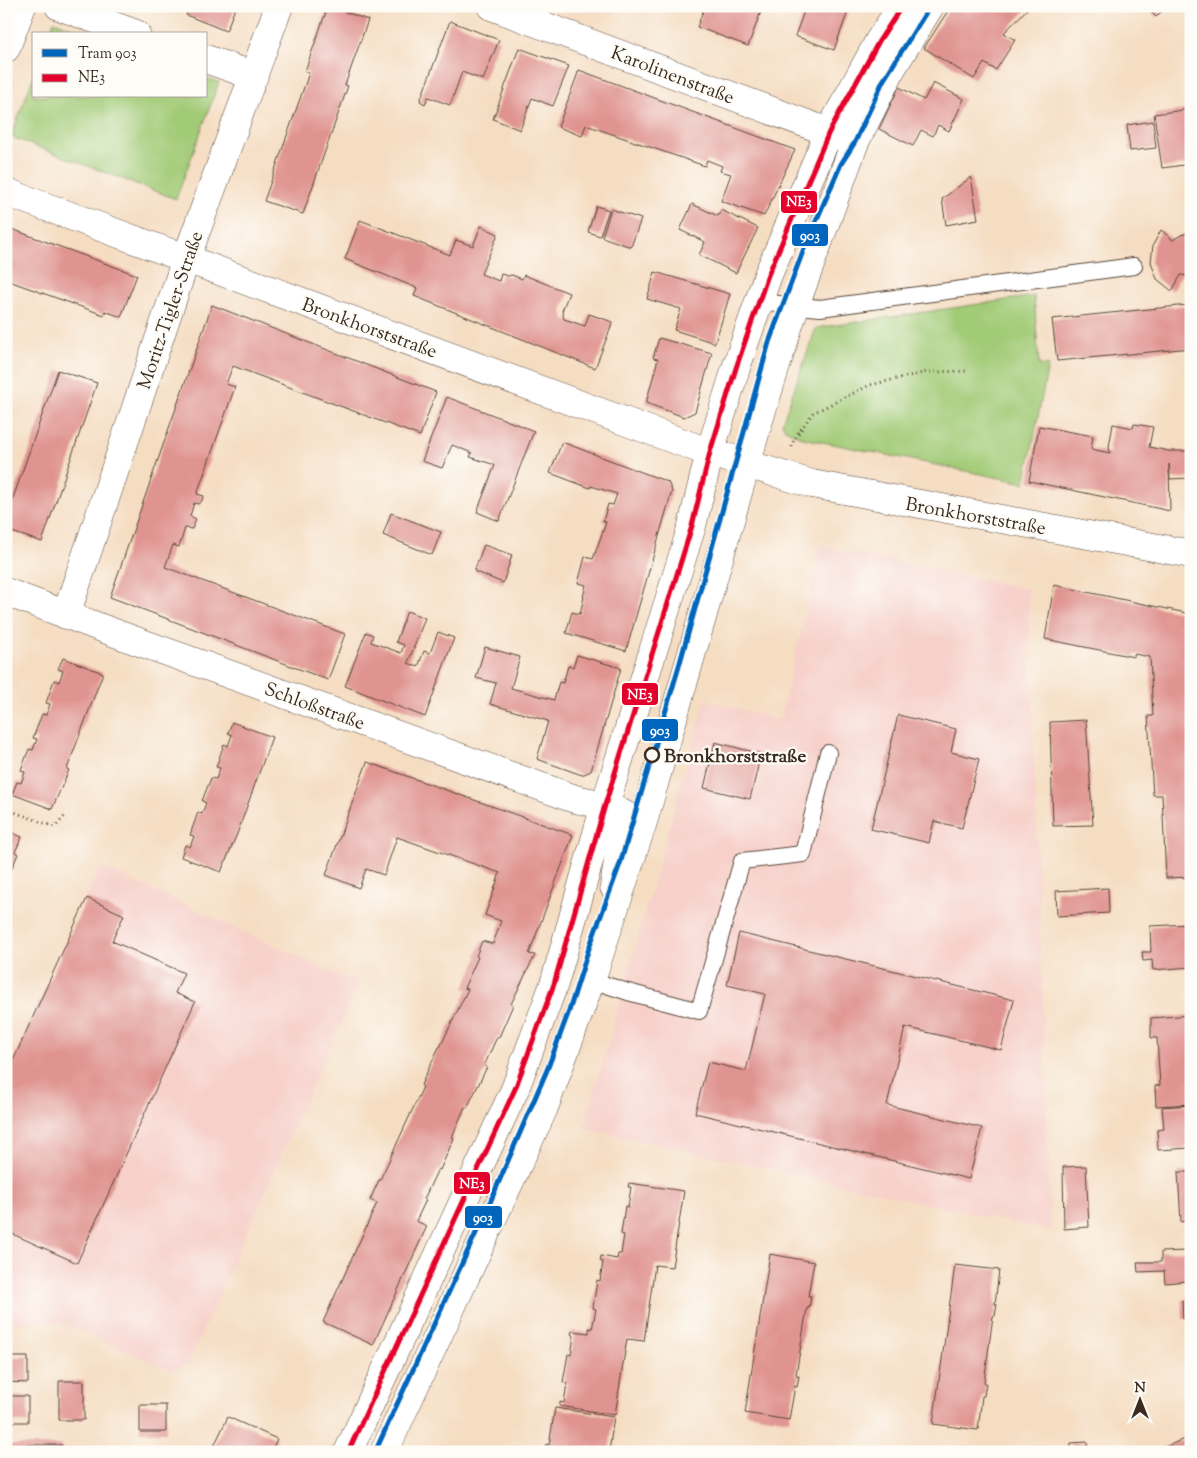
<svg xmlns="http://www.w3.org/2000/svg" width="1197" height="1458" font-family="'Sorts Mill Goudy',serif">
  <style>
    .built { fill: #f7d0ca }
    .green { fill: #a2cb77; stroke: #6e7a4a }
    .building { fill: #e09491 }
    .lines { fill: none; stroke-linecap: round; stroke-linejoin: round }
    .service-casing { stroke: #574537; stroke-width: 18 }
    .minor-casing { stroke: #574537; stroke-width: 29 }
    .tertiary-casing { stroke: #574537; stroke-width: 29 }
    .secondary-casing { stroke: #574537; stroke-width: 29 }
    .path { stroke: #574537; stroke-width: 3; stroke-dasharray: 1 4; stroke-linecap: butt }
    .service { stroke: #fff; stroke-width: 16 }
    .minor { stroke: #fff; stroke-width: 28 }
    .tertiary { stroke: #fff; stroke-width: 28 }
    .secondary { stroke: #fff; stroke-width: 28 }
    .bus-1-casing { stroke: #fdfcf7; stroke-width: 9 }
    .bus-1 { stroke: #e4002b; stroke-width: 5 }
    .tram-1-casing { stroke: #fdfcf7; stroke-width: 9 }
    .tram-1 { stroke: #0065bd; stroke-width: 5 }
    .stop-dot { fill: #fdfcf7; stroke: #3b2a1e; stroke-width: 2.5 }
    .labels { text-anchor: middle; stroke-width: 4.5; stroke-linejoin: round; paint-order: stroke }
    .street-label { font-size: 19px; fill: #3b2a1e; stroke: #fdfcf7 }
    .stop-label { font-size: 19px; font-weight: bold; fill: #3b2a1e; stroke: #fdfcf7; text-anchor: start }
    .line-badge { stroke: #fdfcf7; stroke-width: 2 }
    .badge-label { font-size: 14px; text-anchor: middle; font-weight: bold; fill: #fff }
  </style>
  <rect width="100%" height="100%" fill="#fdfcf7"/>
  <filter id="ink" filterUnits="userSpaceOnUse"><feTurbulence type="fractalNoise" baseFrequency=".02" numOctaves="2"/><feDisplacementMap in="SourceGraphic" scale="10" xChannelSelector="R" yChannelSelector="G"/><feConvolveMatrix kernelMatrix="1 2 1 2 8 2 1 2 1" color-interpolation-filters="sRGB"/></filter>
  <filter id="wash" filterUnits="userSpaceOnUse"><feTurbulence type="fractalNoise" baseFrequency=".0096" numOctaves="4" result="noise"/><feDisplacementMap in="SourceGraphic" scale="20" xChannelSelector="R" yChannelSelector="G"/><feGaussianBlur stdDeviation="1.12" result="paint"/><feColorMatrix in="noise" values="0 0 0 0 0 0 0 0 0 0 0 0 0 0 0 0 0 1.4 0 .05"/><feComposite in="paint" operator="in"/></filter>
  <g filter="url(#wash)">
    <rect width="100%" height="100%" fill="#f5ddc2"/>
    <path class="built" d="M821,546L1028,589L1051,1231L584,1128L705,700L780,720Z
      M100,866L358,984L188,1364L171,1370L60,1323H6V1075Z"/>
    <path class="green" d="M54,21L88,34H49Z
      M34,75V96H206V78L219,82L176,199L11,137Z
      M1034,296L1039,365L1048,366L1025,483L803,438L785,429L782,423L816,328Z"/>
    <g id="blocks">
      <path class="building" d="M190,6H236L226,31L186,15Z
        M328,6L368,20L345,85L348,86L303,214L264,201L309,73L305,71Z
        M705,6H763L748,46L697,27Z
        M806,6H850L834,50L795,36Z
        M951,6H1030L1004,33L1015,40L996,70L984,63L974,79L924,48Z
        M1145,6H1167L1156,17Z
        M450,21L499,40L483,80L462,72L450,105L428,97L425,104L420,101Z
        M519,48L569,66L553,106L532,98L520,130L493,119Z
        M579,70L795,150L764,216L721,201L731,174L720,171L722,166L707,160L705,166L586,125L582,136L558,127Z
        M933,83L964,99L949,131L938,125L933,136L921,130L913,146L879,129L899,87L924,100Z
        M1191,109V164L1162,168L1154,114Z
        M1153,121L1156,148L1130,151L1127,125Z
        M971,177L978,219L946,225L942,199Z
        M692,204L718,216L721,210L758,228L736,273L699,255L705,242L680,230Z
        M596,206L609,210L600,236L588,232Z
        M611,209L641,219L631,247L602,237Z
        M360,220L450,255L456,240L473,246L481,226L498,234L481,274L499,281L501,274L508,276L512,275L522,279L524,275L569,293L562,311L564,319L585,326L589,314L613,322L595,368L414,296L417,288L345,259Z
        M6,227L137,275L121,317L105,311L104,315L6,280Z
        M1161,230L1173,240L1181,235L1191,232V276L1181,275L1172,291L1157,279L1151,262L1153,245Z
        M655,272L730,294L715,343L674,330L681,309L647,299Z
        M212,305L436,392L420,436L233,366L226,384L235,387L197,494L204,496L201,502L198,504L194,503L190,516L196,519L192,529L185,528L179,547L173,545L165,567L345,634L328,680L110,597Z
        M1188,305L1189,307L1191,306V348L1057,361L1052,319Z
        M659,338L712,353L695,412L684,417L646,403L658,359L653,358Z
        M58,370L97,383L42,542L6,530V518Z
        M447,397L534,431L499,521L477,512L495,465L470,457L472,453L452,445L442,468L422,461Z
        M1113,424L1133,428L1134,424L1153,427L1149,447L1169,451H1191V478L1170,479L1169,464L1170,511L1029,481L1039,426L1093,436L1091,449L1110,453L1109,447Z
        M562,442L668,482L672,491L626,651L566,633L572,612L580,614L584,597H583L586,585L578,583L585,557L593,559L606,522L603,521L608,504L613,505L617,494L591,486L590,488L550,473Z
        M391,513L441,532L432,555L383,535Z
        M484,545L512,555L503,583L474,571Z
        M1054,585L1191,614V877L1166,878L1162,795H1153L1148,716H1153L1150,657L1134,654V657L1045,639Z
        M407,611L425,618L408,663L418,667L424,651L430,653L438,632L454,638L425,717L345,686L366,632L373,635L371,642L401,653L404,645L396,642Z
        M485,647L520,657L511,688L554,700L559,682L563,683L568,666L573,667L577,655L621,668L591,771L582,775L537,759L548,721L490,704L496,683L476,678Z
        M63,658L103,673L67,769L69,770L52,809L12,794L17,782L21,783L25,772L21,770L29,749L33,750L37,739L33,738L42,714L46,715L50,704L46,703L54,680L59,682L63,671L58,669Z
        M898,715L956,729L951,752L979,759L962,828L934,821L929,843L871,829Z
        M1086,720L1093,825L1053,826L1050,722Z
        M232,722L272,737L237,834L221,872L181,857L185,845L190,847L194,836L190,835L198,812L202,814L206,803L202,801L211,778L216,779L220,768L216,767L224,744L228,746L232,735L228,733Z
        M715,742L761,754L750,799L704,788Z
        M367,762L573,835L529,954L535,955L511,1004L513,1005L499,1037H497L484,1066L487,1067L467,1108L465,1107L452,1137L454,1138L440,1170L438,1169L424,1199L426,1200L416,1221L427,1226L373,1345L323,1322L377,1203L370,1200L379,1180H380L423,1087L421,1085L439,1047H440L468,989L464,988L478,957L476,956L482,941L493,944L501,921L485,915L500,873L397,837L384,875L366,869L359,888L326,875Z
        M6,830L22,837L15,852L18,854L8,877L6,876Z
        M1108,888L1109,913L1057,916L1056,891Z
        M87,898L124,915L112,941L184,973L175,993L195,1002L77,1263L6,1231V1076Z
        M1191,924V967L1153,970L1152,960L1143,961L1142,952H1151L1150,926Z
        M739,933L1014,1000L1001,1050L905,1027L887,1105L982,1128L969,1179L695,1113L708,1062L746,1071L765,994L727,985Z
        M1191,1015V1104L1156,1106L1155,1086L1160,1085L1157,1038H1151V1018Z
        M1191,1105V1148L1158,1150L1157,1130L1164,1129L1162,1107Z
        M1086,1166L1089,1227L1064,1229L1063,1167Z
        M1178,1172H1191V1319H1183L1182,1300H1188L1187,1281L1165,1283L1164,1271L1138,1272L1137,1262H1161V1252L1186,1251V1221L1181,1222Z
        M629,1183L684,1191L672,1267L655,1265L644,1341L627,1339L615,1415L560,1406V1402L564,1403L567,1383L563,1382L568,1354L571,1355L574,1336L571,1334L572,1331L589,1333V1328L592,1329L596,1309L593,1308L597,1280L600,1281L603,1262L600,1261L601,1256L617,1259L618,1254H621L624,1235L621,1234L625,1206L628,1207L631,1187H628Z
        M770,1254L814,1262L808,1296H811L809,1308H807L796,1375L799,1376L797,1387L795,1386L789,1420L745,1413Z
        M955,1265L999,1270L995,1304H997L995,1316H993L984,1383H986L984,1396H982L978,1430L933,1424Z
        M1188,1344H1191V1361H1189Z
        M6,1357H28V1383L6,1382Z
        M59,1381H84V1420H59Z
        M6,1396H28V1422H6Z
        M140,1405H166V1432H140Z
        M555,1408L614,1417L609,1452H545L546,1444L549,1445Z
        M228,1417L277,1439L271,1452H211Z
        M1191,1436V1452H1153Z
        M1087,1442L1088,1452H1071V1443Z
        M6,1445H62V1452H6Z"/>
    </g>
  </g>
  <g filter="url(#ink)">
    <use href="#blocks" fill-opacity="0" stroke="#574537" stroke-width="1"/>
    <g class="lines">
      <defs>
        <path id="service" d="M759,302L820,308L1134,266
          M591,980L628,992L699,1011L742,861L803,854L828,753"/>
        <path id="minor" d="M59,6L136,34
          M491,6L850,140
          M6,48L22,6
          M206,59L254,76
          M6,192L697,448L734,459
          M6,592L131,639L575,799L605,805L625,815L614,887
          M66,615L186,259L279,6"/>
        <path id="tertiary" d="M727,458L812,484L1191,554"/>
        <path id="secondary" d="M348,1452L515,1089L554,984L605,805L692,526L710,452L736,368L768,275L829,132L879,41L902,6
          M384,1452L544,1108L591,980L644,819L759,420L795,306L855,142L892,68L930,6"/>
      </defs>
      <use href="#service" class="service-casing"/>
      <use href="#minor" class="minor-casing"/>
      <use href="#tertiary" class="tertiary-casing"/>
      <use href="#secondary" class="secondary-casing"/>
      <path class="path" d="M792,447L794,439L813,413L870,385L927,372L967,371
        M6,809L55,827L66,815"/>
      <use href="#service" class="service"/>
      <use href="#minor" class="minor"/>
      <use href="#tertiary" class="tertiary"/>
      <use href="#secondary" class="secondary"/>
      <defs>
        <path id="bus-1" d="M348,1452L515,1089L554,984L605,805L692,526L710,452L736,368L768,275L829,132L879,41L902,6"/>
      </defs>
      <use href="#bus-1" class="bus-1-casing"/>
      <use href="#bus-1" class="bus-1"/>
      <defs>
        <path id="tram-1" d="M375,1452L488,1207L547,1070L569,1011L589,948L620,864L679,666L769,342L803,251L841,164L855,142L883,81L930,6"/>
      </defs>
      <use href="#tram-1" class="tram-1-casing"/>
      <use href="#tram-1" class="tram-1"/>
    </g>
  </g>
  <circle class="stop-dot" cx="652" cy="755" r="7"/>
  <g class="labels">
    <g class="street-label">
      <text transform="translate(673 74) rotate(21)" y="7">Karolinenstraße</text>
      <text transform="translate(169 310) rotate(-71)" y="7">Moritz-Tigler-Straße</text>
      <text transform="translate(370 327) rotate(20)" y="7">Bronkhorststraße</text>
      <text transform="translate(976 515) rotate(10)" y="7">Bronkhorststraße</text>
      <text transform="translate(315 705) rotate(20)" y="7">Schloßstraße</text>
    </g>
    <g class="stop-label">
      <text x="664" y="762">Bronkhorststraße</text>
    </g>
  </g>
  <g class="line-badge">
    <rect x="780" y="190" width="38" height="24" rx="5" fill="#e4002b"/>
    <rect x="791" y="223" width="38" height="24" rx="5" fill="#0065bd"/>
    <rect x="621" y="682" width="38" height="24" rx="5" fill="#e4002b"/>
    <rect x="641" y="718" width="38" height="24" rx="5" fill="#0065bd"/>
    <rect x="453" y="1171" width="38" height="24" rx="5" fill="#e4002b"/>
    <rect x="464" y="1205" width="39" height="24" rx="5" fill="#0065bd"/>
  </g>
  <g class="badge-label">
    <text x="799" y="206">NE3</text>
    <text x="810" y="240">903</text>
    <text x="640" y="699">NE3</text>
    <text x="660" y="735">903</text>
    <text x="472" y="1188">NE3</text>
    <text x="483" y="1222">903</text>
  </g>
  <rect width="1197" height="1458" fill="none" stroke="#fdfcf7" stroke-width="25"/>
  <rect x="32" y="32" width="175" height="65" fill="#fdfcf7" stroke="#afa8a0"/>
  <rect x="42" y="49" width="25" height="8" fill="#0065bd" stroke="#afa8a0"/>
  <text x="78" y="58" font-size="15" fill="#3b2a1e">Tram 903</text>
  <rect x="42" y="74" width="25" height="8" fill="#e4002b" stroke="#afa8a0"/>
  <text x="78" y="82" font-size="15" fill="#3b2a1e">NE3</text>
  <g transform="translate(1140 1400)" stroke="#fdfcf7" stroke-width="4" paint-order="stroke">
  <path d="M0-4L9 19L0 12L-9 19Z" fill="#3b2a1e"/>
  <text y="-8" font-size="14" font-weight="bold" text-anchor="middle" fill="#3b2a1e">N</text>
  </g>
</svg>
